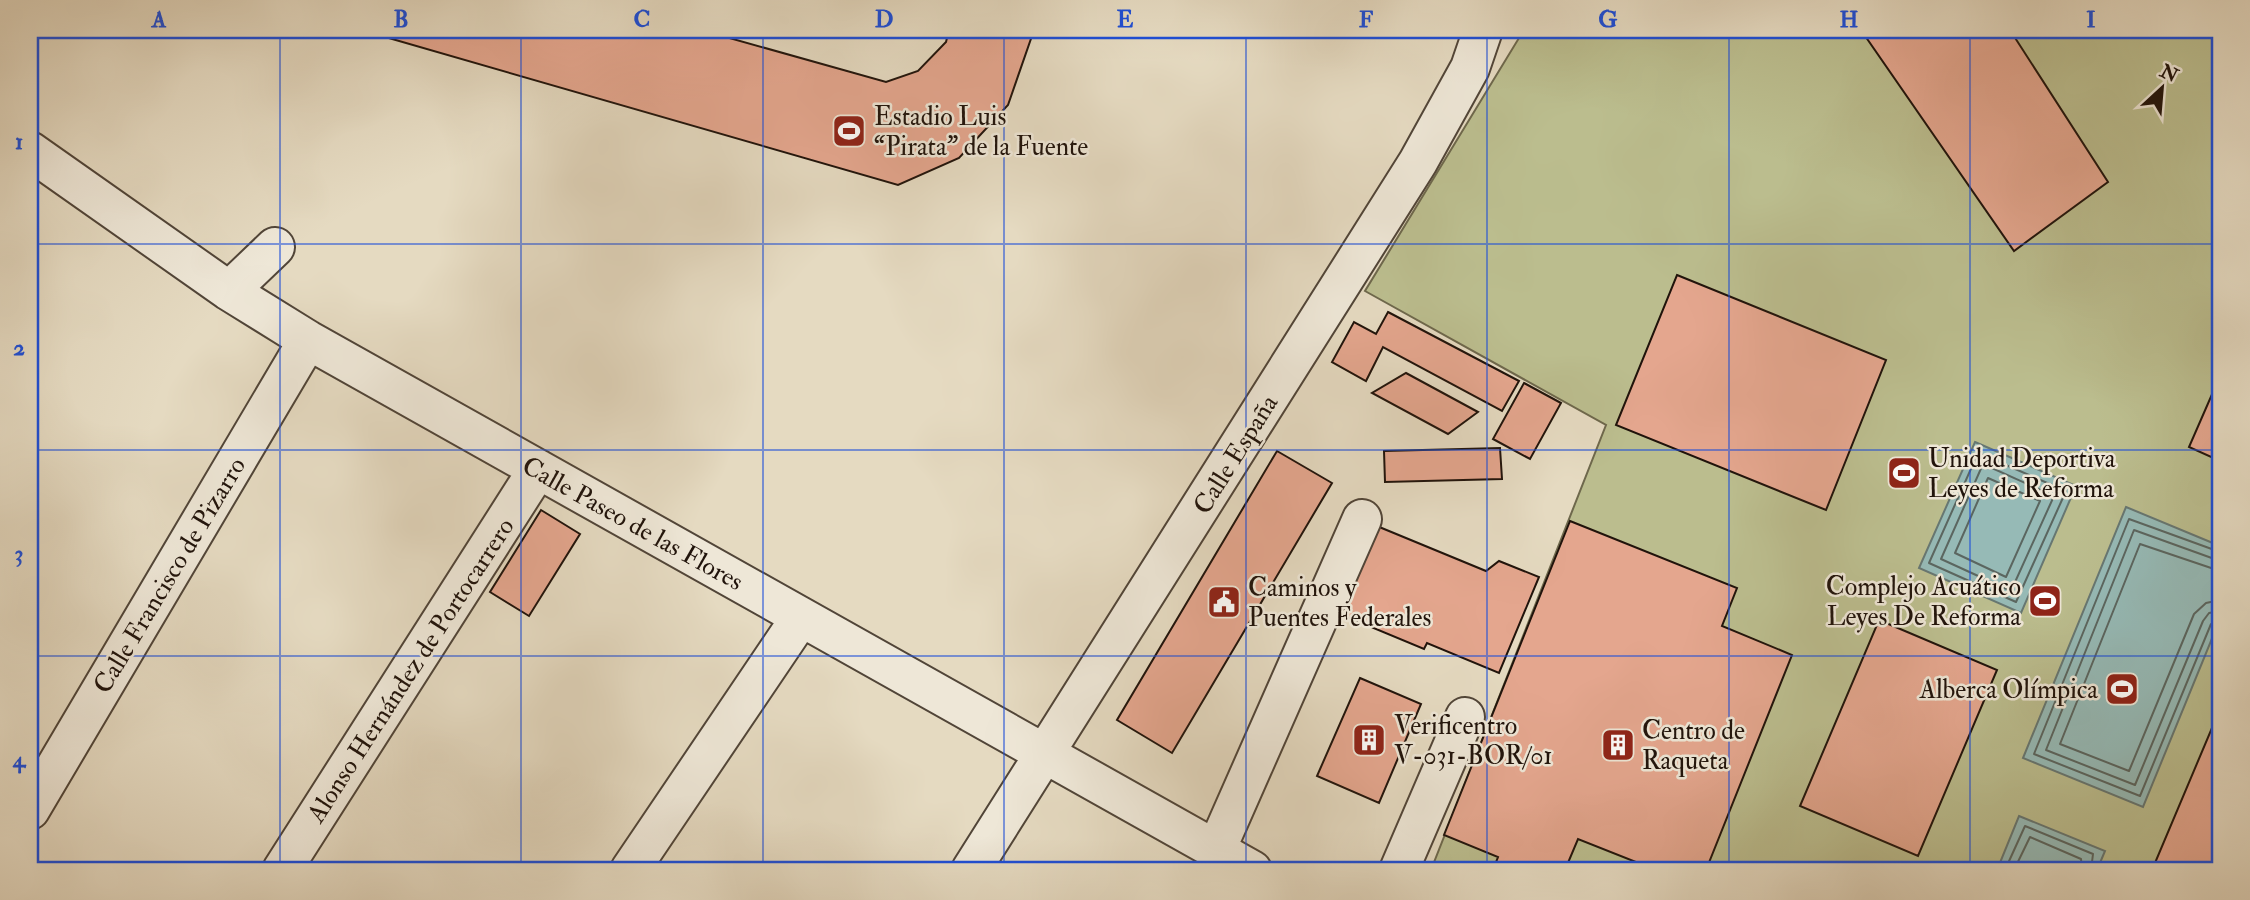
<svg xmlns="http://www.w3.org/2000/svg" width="2250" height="900" font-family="'IM FELL Double Pica',serif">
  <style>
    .green { fill: #bbbd8e; stroke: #6e684c; stroke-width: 2 }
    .water { fill: #96bab6; stroke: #677772; stroke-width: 2 }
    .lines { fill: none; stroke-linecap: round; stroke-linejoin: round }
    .shore { stroke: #5b6660; stroke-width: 2 }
    .building { fill: #e4a68e; stroke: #20130b; stroke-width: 2 }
    .minor-casing { stroke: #514538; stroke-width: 42 }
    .minor { stroke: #eee7d7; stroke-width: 38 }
    .grid { fill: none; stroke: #1d4ed8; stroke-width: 2; stroke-opacity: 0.55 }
    .labels { text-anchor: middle; stroke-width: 5; stroke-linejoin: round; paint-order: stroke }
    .poi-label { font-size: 26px; fill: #20130b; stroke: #eee7d7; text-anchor: start }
    .street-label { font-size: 26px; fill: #20130b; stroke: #eee7d7 }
    .neatline { fill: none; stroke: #1d4ed8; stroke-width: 2.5 }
    .grid-label { font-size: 23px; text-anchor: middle; font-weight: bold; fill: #1d4ed8 }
  </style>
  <rect width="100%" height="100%" fill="#e5dac1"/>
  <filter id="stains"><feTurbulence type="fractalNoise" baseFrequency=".00286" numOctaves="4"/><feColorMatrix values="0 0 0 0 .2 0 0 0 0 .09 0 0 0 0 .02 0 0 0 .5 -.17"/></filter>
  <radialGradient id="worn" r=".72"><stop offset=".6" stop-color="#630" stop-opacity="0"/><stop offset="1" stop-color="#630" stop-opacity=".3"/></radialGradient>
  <path class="green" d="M1520,30H2220V870H1431L1606,425L1365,291L1519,38Z"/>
  <path class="water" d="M1975,442L2076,486L2021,613L1919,568Z
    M2126,507L2220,546V619L2143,807L2023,758Z
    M2019,816L2105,851L2097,870H1997Z"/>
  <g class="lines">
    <path class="shore" d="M1978,453L2066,491L2016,602L1929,563Z
      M1983,464L2054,496L2011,591L1941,559Z
      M1988,478L2040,501L2006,577L1955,553Z
      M2220,552L2129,519L2034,754L2140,796L2211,624L2220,619
      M2220,561L2134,530L2046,750L2135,785L2203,621L2209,613L2220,611
      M2220,571L2140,544L2060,744L2129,771L2194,614L2206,603L2220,600
      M2005,870L2025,826L2093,854L2091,870
      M2014,870L2030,837L2081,859L2082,870"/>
  </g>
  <path class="building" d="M361,30H701L886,82L918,71L946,42L949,30H1034L1008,105L959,158L898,185Z
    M1861,30H2010L2108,182L2014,251Z
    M1677,275L1886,360L1826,510L1616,425Z
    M1388,312L1519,381L1502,411L1383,347L1366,381L1332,362L1354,322L1376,334Z
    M1406,373L1478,412L1448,434L1372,393Z
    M2220,376V461L2189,447Z
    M1524,383L1561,403L1530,459L1493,439Z
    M1500,448L1502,479L1385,482L1384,451Z
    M1277,451L1332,483L1172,753L1117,720Z
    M541,510L580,534L529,616L490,592Z
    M1570,521L1737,588L1722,626L1792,655L1706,870H1656L1578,839L1565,870H1493L1498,857L1444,835Z
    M1372,524L1486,571L1499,561L1539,577L1499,673L1427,643L1424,649L1335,612Z
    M1879,620L1997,670L1918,856L1800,806Z
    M1360,678L1421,704L1379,803L1317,776Z
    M2220,709V870H2152Z"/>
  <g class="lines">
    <defs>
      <path id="minor" d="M30,151L229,291L308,340L1252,870
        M229,291L275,247
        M30,810L308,340
        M1216,850L1362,519
        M282,870L538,469
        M630,870L801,617
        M971,870L1418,162L1470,68L1483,30
        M1399,870L1465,717"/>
    </defs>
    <use href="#minor" class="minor-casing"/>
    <use href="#minor" class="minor"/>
  </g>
  <path class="grid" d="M280,30V870M521,30V870M763,30V870M1004,30V870M1246,30V870M1487,30V870M1729,30V870M1970,30V870M30,244H2220M30,450H2220M30,656H2220"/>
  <defs>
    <symbol id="stadium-square" viewBox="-11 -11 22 22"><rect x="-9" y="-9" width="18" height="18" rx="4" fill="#8f2418" stroke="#eee7d7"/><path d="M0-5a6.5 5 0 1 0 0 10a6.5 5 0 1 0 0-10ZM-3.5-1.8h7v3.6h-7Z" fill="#fff"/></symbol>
    <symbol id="civic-square" viewBox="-11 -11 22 22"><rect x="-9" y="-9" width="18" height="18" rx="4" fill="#8f2418" stroke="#eee7d7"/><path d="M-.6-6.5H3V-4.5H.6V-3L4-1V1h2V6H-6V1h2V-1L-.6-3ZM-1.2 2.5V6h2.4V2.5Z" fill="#fff"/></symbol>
    <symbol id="building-square" viewBox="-11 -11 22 22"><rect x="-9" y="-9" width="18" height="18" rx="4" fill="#8f2418" stroke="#eee7d7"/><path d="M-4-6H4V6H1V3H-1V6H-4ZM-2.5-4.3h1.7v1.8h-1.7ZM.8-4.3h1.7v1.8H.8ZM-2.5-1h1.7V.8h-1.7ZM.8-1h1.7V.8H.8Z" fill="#fff"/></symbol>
  </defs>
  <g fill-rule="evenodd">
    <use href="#stadium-square" x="830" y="112" width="38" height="38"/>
    <use href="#stadium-square" x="1885" y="454" width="38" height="38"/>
    <use href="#stadium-square" x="2026" y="582" width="38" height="38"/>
    <use href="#civic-square" x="1205" y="583" width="38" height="38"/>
    <use href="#stadium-square" x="2103" y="670" width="38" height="38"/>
    <use href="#building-square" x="1350" y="721" width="38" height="38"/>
    <use href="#building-square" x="1599" y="726" width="38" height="38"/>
  </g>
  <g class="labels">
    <g class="poi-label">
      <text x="874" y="125">Estadio Luis<tspan x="874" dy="30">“Pirata” de la Fuente</tspan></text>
      <text x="1928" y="467">Unidad Deportiva<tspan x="1928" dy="30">Leyes de Reforma</tspan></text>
      <text x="2021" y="595" text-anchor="end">Complejo Acuático<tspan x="2021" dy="30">Leyes De Reforma</tspan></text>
      <text x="1248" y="596">Caminos y<tspan x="1248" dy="30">Puentes Federales</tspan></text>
      <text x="2098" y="698" text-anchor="end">Alberca Olímpica</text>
      <text x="1394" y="734">Verificentro<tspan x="1394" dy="30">V-031-BOR/01</tspan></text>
      <text x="1642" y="739">Centro de<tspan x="1642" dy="30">Raqueta</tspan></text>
    </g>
    <g class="street-label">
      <text transform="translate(1235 454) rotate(-58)" y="9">Calle España</text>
      <text transform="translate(633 523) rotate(29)" y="9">Calle Paseo de las Flores</text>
      <text transform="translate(169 575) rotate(-59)" y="9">Calle Francisco de Pizarro</text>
      <text transform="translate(410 670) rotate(-57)" y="9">Alonso Hernández de Portocarrero</text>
    </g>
  </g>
  <rect width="2250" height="900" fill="none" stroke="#e5dac1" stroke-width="77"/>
  <g transform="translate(2162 88) rotate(26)" stroke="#eee7d7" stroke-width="5" paint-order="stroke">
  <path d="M0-5L12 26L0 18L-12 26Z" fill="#20130b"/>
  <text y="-10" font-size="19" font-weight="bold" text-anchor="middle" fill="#20130b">N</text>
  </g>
  <rect x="38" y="38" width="2174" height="824" class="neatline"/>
  <g class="grid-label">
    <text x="159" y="27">A</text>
    <text x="401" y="27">B</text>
    <text x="642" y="27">C</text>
    <text x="884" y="27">D</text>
    <text x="1125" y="27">E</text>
    <text x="1366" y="27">F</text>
    <text x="1608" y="27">G</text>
    <text x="1849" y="27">H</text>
    <text x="2091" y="27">I</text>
    <text x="19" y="149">1</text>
    <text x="19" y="355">2</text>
    <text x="19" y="561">3</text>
    <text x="19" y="767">4</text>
  </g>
  <rect width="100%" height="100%" filter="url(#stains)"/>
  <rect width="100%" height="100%" fill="url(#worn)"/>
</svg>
